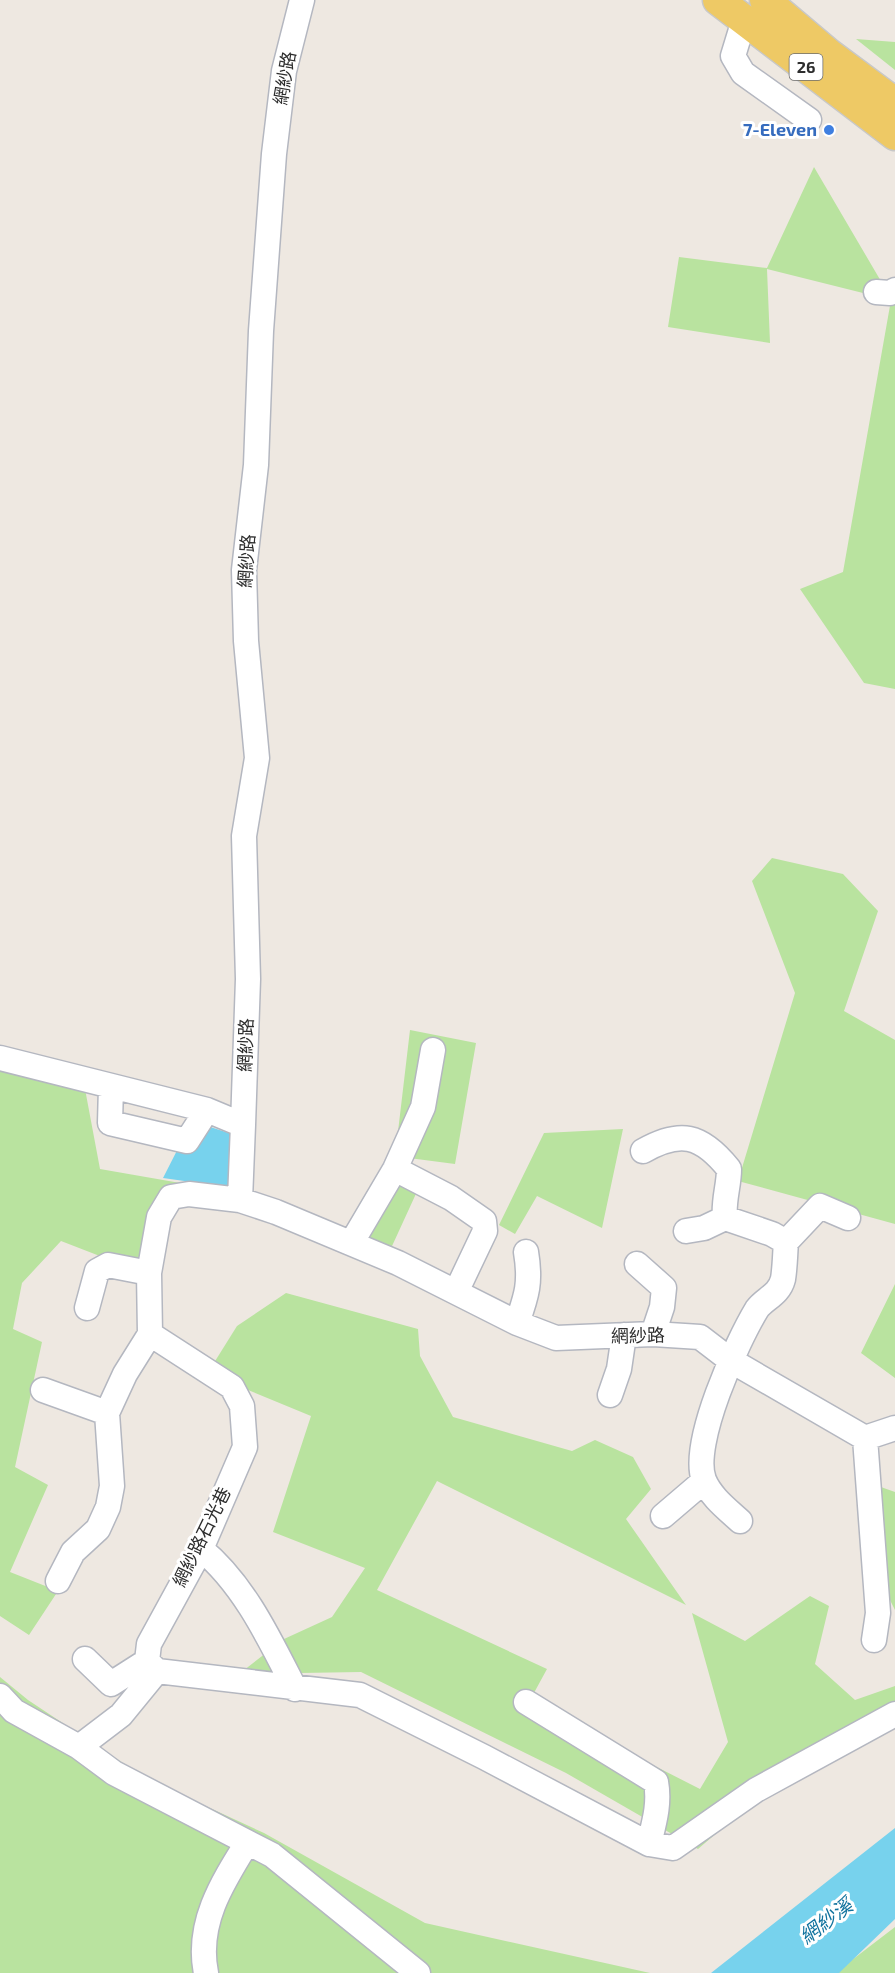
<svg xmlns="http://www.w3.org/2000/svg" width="895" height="1973" font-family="'Exo 2','Noto Sans TC',sans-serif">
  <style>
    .green { fill: #b9e39f }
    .water { fill: #77d2ed }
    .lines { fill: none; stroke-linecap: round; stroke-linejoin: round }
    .minor-casing { stroke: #b4b7c0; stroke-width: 27 }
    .major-casing { stroke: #c8c8c8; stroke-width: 33 }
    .minor { stroke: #fff; stroke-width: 24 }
    .major { stroke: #eec965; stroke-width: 30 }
    .shop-dot { fill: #3f7fe0; stroke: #fff; stroke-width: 2 }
    .labels { text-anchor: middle; stroke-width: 6; stroke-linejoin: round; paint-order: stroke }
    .shield { fill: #fff; stroke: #6c6c6c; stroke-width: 1.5 }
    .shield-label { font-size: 16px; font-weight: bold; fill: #2d2d2d }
    .street-label { font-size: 18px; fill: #2d2d2d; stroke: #fff }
    .shop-label { font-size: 18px; font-weight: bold; fill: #366cbe; stroke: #fff; text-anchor: end }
    .water-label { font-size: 20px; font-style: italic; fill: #11739e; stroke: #fff }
  </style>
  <rect width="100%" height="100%" fill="#eee8e1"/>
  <path class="green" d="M856,39L895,42V70Z
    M814,167L892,300L895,301V689L864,683L800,589L843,572L891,300L767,269L770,343L668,327L679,257L767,268Z
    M772,858L843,874L878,911L844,1011L895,1040V1224L738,1181L795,993L752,881Z
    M410,1030L476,1043L455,1164L409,1158L400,1182L420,1185L387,1257L358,1242L395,1157Z
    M0,1065L85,1089L100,1169L249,1195L176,1203L170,1212L154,1277L61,1241L22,1283L13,1329L42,1342L15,1467L48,1485L10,1572L58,1591L29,1635L0,1616Z
    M623,1129L602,1228L537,1196L515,1234L499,1225L544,1133Z
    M895,1284V1378L861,1353Z
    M286,1293L418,1329L420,1356L453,1417L572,1451L595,1440L633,1457L651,1489L626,1519L686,1605L437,1481L377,1590L547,1669L529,1702L700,1789L728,1742L692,1613L745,1641L810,1596L829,1606L815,1664L855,1700L895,1686V1717L810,1753L698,1849L566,1773L361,1672L239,1674L284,1639L332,1617L365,1568L273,1532L311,1416L236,1385L212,1366L237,1326Z
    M878,1486L895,1492V1610L890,1600Z
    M0,1677L28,1700L147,1779L264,1833L425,1923L650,1973H0Z
    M895,1927V1973H835Z"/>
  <path class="water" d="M192,1121L241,1137L234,1188L163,1178Z
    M895,1828V1919L839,1973H711Z"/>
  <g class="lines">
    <defs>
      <path id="minor" d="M744,20L733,56L743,73L809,120
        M876,292L890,293L895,290
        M0,1058L207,1110L243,1125L240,1200
        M111,1086L110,1123L187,1141L207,1110
        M243,1125L248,979L244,836L257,758L246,641L244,570L256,465L261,331L274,154L284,71L302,0
        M643,1151C680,1130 701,1134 729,1169C729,1186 723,1201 725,1218L772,1234L786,1242C785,1254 785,1267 783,1279C779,1295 764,1299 757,1309C737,1342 690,1444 704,1480C711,1497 727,1509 740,1521
        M395,1169L451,1198L484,1221L485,1231L456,1292
        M686,1231L704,1228L725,1218
        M352,1242L395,1169L423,1107L433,1050
        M786,1242L820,1206L848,1218
        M637,1264L664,1288L662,1307L653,1334
        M87,1308L97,1271L108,1265L149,1273
        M517,1323C527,1295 531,1282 526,1252
        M43,1390L107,1413
        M610,1395L619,1369L624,1335
        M865,1438L878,1613L874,1640
        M663,1516L704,1481
        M201,1549C244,1584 270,1640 295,1689
        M58,1581L73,1552L98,1529L108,1507L112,1486L107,1413L125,1374L150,1334L149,1273L159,1217L171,1197L189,1194L240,1200L276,1212L398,1263L517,1323L556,1338L653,1334L700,1337L730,1360L865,1438L895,1428
        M85,1659L111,1684L147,1661
        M157,1671L360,1695L484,1757L649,1844L673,1848L756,1790L895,1714
        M0,1696L14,1711L79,1747L114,1773L272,1855L418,1973
        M526,1702L656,1782C660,1804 654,1823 649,1844
        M79,1747L121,1715L157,1671L147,1661L149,1644L201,1549L245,1447L242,1406L232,1387L150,1334
        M206,1973C196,1924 222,1883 247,1843"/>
      <path id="major" d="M718,0L895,135
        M765,0L829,54L895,103"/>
    </defs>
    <use href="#minor" class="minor-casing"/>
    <use href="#major" class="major-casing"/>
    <use href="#minor" class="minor"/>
    <use href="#major" class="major"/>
  </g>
  <circle class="shop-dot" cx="829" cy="130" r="6"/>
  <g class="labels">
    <rect class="shield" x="789.5" y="54" width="33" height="26" rx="4.5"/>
    <g class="shield-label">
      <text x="806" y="73">26</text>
    </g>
    <g class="street-label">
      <text transform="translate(285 78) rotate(-80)" y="6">網紗路</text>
      <text transform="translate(247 561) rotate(-86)" y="6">網紗路</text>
      <text transform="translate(246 1045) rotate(-88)" y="6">網紗路</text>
      <text transform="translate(638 1336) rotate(-1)" y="6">網紗路</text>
      <text transform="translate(202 1537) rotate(-64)" y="6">網紗路石光巷</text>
    </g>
    <g class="shop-label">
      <text x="817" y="136">7-Eleven</text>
    </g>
    <g class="water-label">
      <text transform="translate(826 1921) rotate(-37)" y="7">網紗溪</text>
    </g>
  </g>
</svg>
